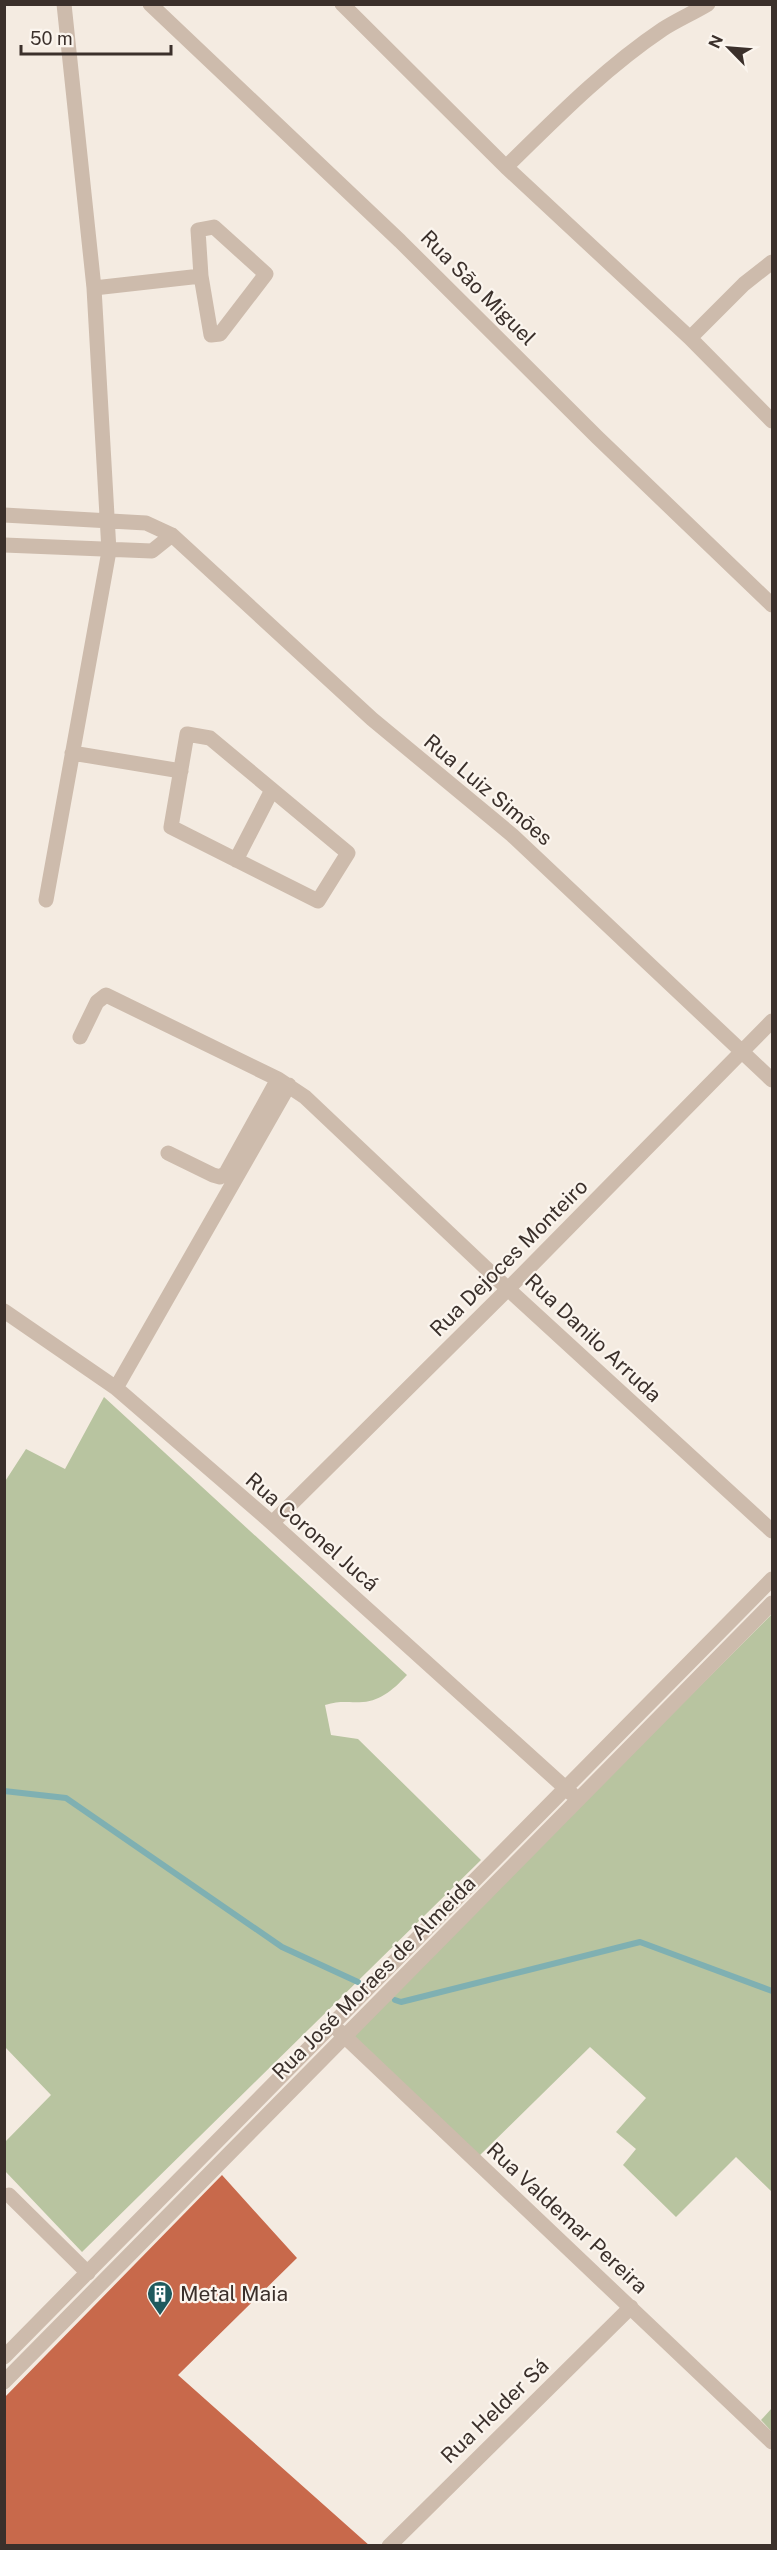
<svg xmlns="http://www.w3.org/2000/svg" width="777" height="2550" font-family="'Public Sans',sans-serif">
  <style>
    .green { fill: #b8c4a0 }
    .lines { fill: none; stroke-linecap: round; stroke-linejoin: round }
    .stream { stroke: #7fb0b2; stroke-width: 6 }
    .building { fill: #c8694b }
    .minor { stroke: #cdbbac; stroke-width: 15 }
    .labels { text-anchor: middle; stroke-width: 4.5; stroke-linejoin: round; paint-order: stroke }
    .street-label { font-size: 21px; fill: #3b302b; stroke: #fbf5ee }
    .poi-label { font-size: 21px; fill: #3b302b; stroke: #fbf5ee; text-anchor: start }
  </style>
  <rect width="100%" height="100%" fill="#f4ebe1"/>
  <path class="green" d="M104,1397L407,1675C396,1687 381,1701 363,1702C347,1703 342,1700 325,1705L331,1735L358,1739L481,1860L82,2252L5,2171V2142L51,2095L5,2047L4,1483L26,1449L65,1469Z
    M772,1614V2192L736,2157L676,2217L623,2165L636,2149L616,2132L646,2098L590,2047L478,2157L350,2037Z
    M772,2408V2432L761,2420Z"/>
  <g class="lines">
    <path class="stream" d="M4,1791L66,1798L282,1947L358,1982
      M395,2000L401,2002L640,1942L772,1991"/>
  </g>
  <path class="building" d="M222,2175L297,2258L178,2375L370,2546H4V2398Z"/>
  <g class="lines">
    <path class="minor" d="M150,4L400,241L597,437L772,605
      M342,4L506,167L690,338L772,421
      M506,167C556,118 605,68 663,29C677,20 693,13 708,4
      M214,227L266,274L220,334L211,335L201,276L198,230Z
      M94,288L201,276
      M690,338L744,284L772,262
      M4,515L146,523L172,535L372,719L512,835L772,1080
      M4,545L152,551L172,535
      M187,734L210,738L348,853L318,901L171,827Z
      M72,753L181,771
      M236,860L272,790
      M46,900L109,551L94,288L64,4
      M80,1037L97,1002L106,995L278,1079L226,1173L220,1177L213,1175L168,1153
      M278,1079L305,1097L508,1289L772,1531
      M4,1311L116,1388L272,1523L572,1794
      M116,1388L289,1085
      M272,1523L508,1289L772,1021
      M339,2031L772,2442
      M9,2195L88,2273
      M4,2357L772,1579
      M4,2382L772,1603
      M389,2546L631,2307"/>
  </g>
  <defs>
    <symbol id="building-pin" viewBox="-11 -11 22 30"><path d="M0 17L-7.5 6A9.5 9.5 0 1 1 7.5 6Z" fill="#1f5a5e" stroke="#fbf5ee"/><path d="M-4-6H4V6H1V3H-1V6H-4ZM-2.5-4.3h1.7v1.8h-1.7ZM.8-4.3h1.7v1.8H.8ZM-2.5-1h1.7V.8h-1.7ZM.8-1h1.7V.8H.8Z" fill="#fff"/></symbol>
  </defs>
  <g fill-rule="evenodd">
    <use href="#building-pin" x="145" y="2279" width="30" height="40"/>
  </g>
  <g class="labels">
    <g class="street-label">
      <text transform="translate(478 288) rotate(45)" y="7">Rua São Miguel</text>
      <text transform="translate(488 790) rotate(40)" y="7">Rua Luiz Simões</text>
      <text transform="translate(509 1258) rotate(-45)" y="7">Rua Dejoces Monteiro</text>
      <text transform="translate(593 1338) rotate(43)" y="7">Rua Danilo Arruda</text>
      <text transform="translate(312 1532) rotate(41)" y="7">Rua Coronel Jucá</text>
      <text transform="translate(374 1978) rotate(-45)" y="7">Rua José Moraes de Almeida</text>
      <text transform="translate(567 2218) rotate(43)" y="7">Rua Valdemar Pereira</text>
      <text transform="translate(495 2411) rotate(-44)" y="7">Rua Helder Sá</text>
    </g>
    <g class="poi-label">
      <text x="180" y="2301">Metal Maia</text>
    </g>
  </g>
  <rect width="777" height="2550" fill="none" stroke="#3b302b" stroke-width="12"/>
  <g transform="translate(729 48) rotate(295)" stroke="#fbf5ee" stroke-width="4.5" paint-order="stroke">
  <path d="M0-4.5L10 22L0 15L-10 22Z" fill="#3b302b"/>
  <text y="-9" font-size="16" font-weight="bold" text-anchor="middle" fill="#3b302b">N</text>
  </g>
  <path d="M21 45v9h150v-9" fill="none" stroke="#3b302b" stroke-width="3"/>
  <text x="30" y="45" font-size="18" fill="#3b302b" stroke="#fbf5ee" stroke-width="4.5" paint-order="stroke">50 m</text>
</svg>
